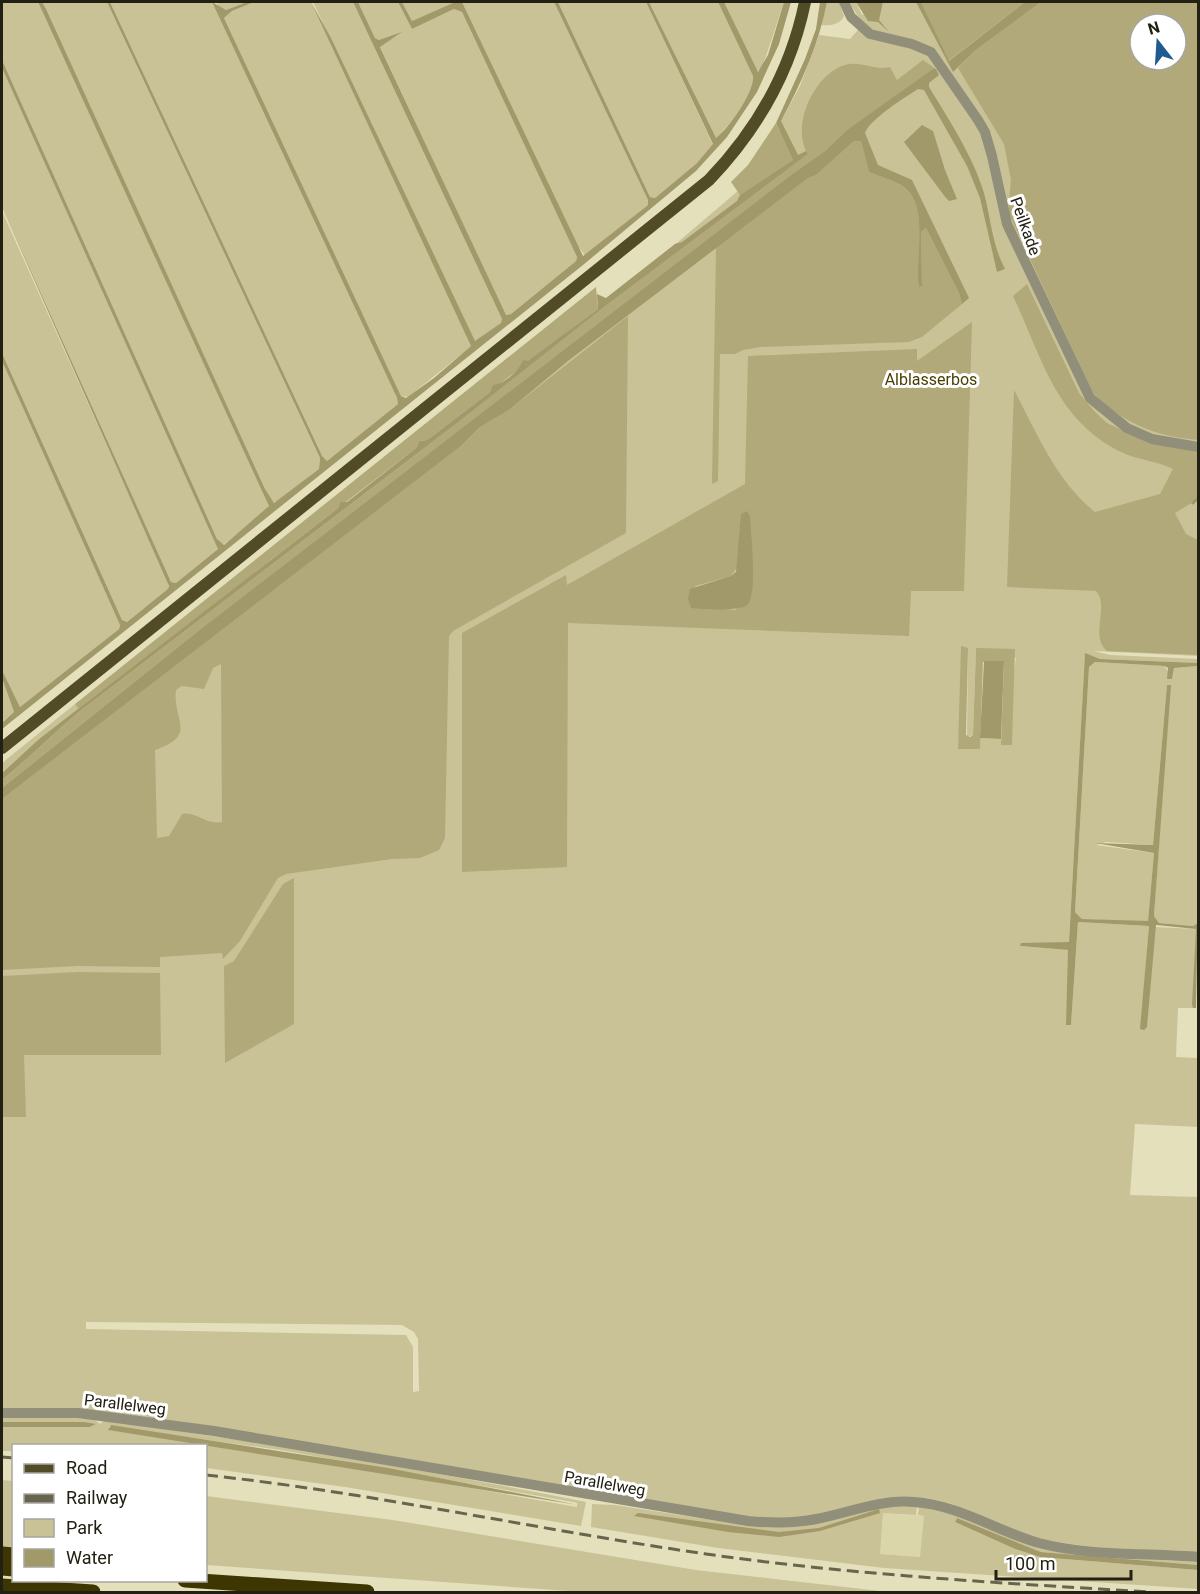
<svg xmlns="http://www.w3.org/2000/svg" width="1200" height="1594" font-family="Roboto,sans-serif">
  <style>
    .built { fill: #dbd5aa }
    .green { fill: #c9c297; fill-rule: evenodd }
    .forest { fill: #b1a979; fill-rule: evenodd }
    .water { fill: #a19969 }
    .lines { fill: none; stroke-linecap: round; stroke-linejoin: round }
    .stream { stroke: #a19969; stroke-width: 3 }
    .tertiary { stroke: #918e79; stroke-width: 10 }
    .primary { stroke: #524c26; stroke-width: 12 }
    .motorway { stroke: #3d3502; stroke-width: 15 }
    .rail { stroke: #68654f; stroke-width: 3; stroke-dasharray: 12 6; stroke-linecap: butt }
    .labels { text-anchor: middle; stroke-width: 6; stroke-linejoin: round; paint-order: stroke }
    .street-label { font-size: 16px; fill: #222012; stroke: #fff }
    .park-label { font-size: 16px; fill: #473e00; stroke: #fff }
  </style>
  <rect width="100%" height="100%" fill="#e5e0bc"/>
  <path class="built" d="M883,1513L924,1516L921,1557L880,1554Z"/>
  <path class="green" d="M2,2H38L269,504L268,509L223,545L217,539L2,60Z
    M42,2H107L320,458L319,469L277,502H272L265,489Z
    M110,2H212L397,398L398,404L327,461L322,457Z
    M216,2H247L226,10L220,8Z
    M254,2H311L467,334L471,346L468,349L408,397L401,396L224,18L232,11Z
    M313,2H353L502,319L501,323L477,341L473,340Z
    M358,2H398L412,29L454,9L462,12L577,257L576,261L511,314L505,315L500,304L380,46L398,35L379,40L375,38Z
    M402,2H455L412,21Z
    M462,2H554L648,200V205L585,255L576,244Z
    M558,2H646L713,145L697,163L655,198L650,197Z
    M649,2H718L753,76C755,98 730,122 717,138L714,137Z
    M724,2H784L761,71L756,70Z
    M827,2H839L844,16C840,25 830,26 821,25Z
    M849,2H856L862,15L882,2H1198V656L1094,651L1110,655L1198,659V663L1100,659L1085,654L1069,942L1020,946L1068,950L1071,1025L1078,922L1149,926L1141,1029L1147,1026L1155,927L1197,929L1193,1008H1178L1176,1057L1198,1058V1127L1135,1124L1130,1195L1198,1197V1553C1147,1549 1092,1550 1042,1539C1001,1530 968,1503 925,1498L791,1519L756,1518L345,1448L2,1409V788L604,305L779,156L781,121L800,86L819,35L850,39L863,24ZM1140,24H1176V60H1140ZM968,648L967,737L973,735L976,648L1016,658L1001,745V739L980,738V749H958ZM86,1322L402,1325L414,1332L418,1339L419,1391L413,1392V1347L406,1335L86,1329Z
    M2,68L216,543L218,549L176,583L171,582L166,572L2,207Z
    M2,211L168,582L169,589L127,622L122,620L2,353Z
    M2,361L120,625L119,629L20,707L2,670Z
    M1095,662L1165,666L1172,679L1174,668L1198,666V923L1193,926L1159,923L1154,916L1170,685H1167L1153,845L1106,842L1096,845L1154,853L1148,922L1082,919L1075,912L1089,667Z
    M2,678L14,712L2,723Z
    M75,704L78,709L39,739L2,773V763Z
    M2,1417L92,1418L100,1424L104,1421C266,1442 427,1470 586,1502L581,1526L345,1487L206,1468V1446H14L13,1451H2V1427H90L96,1424L2,1422ZM109,1426L280,1450L573,1502L577,1503V1507L346,1466L109,1430Z
    M2,1480L13,1481V1548L2,1547Z
    M206,1496L393,1520L696,1570L889,1592H583L206,1565Z
    M592,1504L615,1505L751,1526L882,1507L917,1506L916,1515L883,1513L880,1554L920,1557L924,1516L918,1515L919,1506L938,1508L1015,1539L1198,1561V1565L1041,1552L957,1518L955,1522L1015,1549L1040,1557L1198,1570V1589L884,1568L718,1548L591,1527Z"/>
  <path class="forest" d="M921,2H1025L948,61Z
    M1041,2H1198V440C1157,437 1122,423 1093,393L1008,212L1011,180L1004,144L958,68L977,49ZM1140,24H1176V60H1140Z
    M923,60L936,69L847,130L825,151L791,175L202,628L2,788V780C29,758 52,735 79,712L456,424L604,307L808,154C790,127 814,74 845,65C861,60 874,71 890,67L897,80Z
    M776,123L793,160L740,195L731,182L748,165Z
    M854,141H861L869,172C880,177 895,180 904,187C930,206 914,262 919,287L922,286L921,232L926,228L959,293L962,304L922,337L909,342L760,347L743,350L735,354H720L718,481L712,484L716,247L808,178L816,175Z
    M1027,284L1079,393L1095,412L1107,423L1147,442L1198,452V499L1175,513L1186,534L1198,540V655L1107,651C1089,636 1110,607 1096,591L1007,587L1014,390C1037,433 1056,481 1095,512L1160,494L1173,469C1157,461 1138,460 1121,452C1055,419 1042,357 1013,296Z
    M596,287L598,309L498,385L493,386L490,392L427,440L419,441L416,448L346,502H340L338,508L78,709L75,704Z
    M628,316L626,533L453,631L449,636L445,838L439,850L420,858L392,859L286,874L278,878L240,941L223,959L222,953L160,957V967L78,966L2,970V799L461,446L480,427L509,410ZM221,664L222,822C204,825 197,811 182,814L169,836L157,838L155,750C199,735 172,720 176,690L182,686L204,689L213,668Z
    M972,322L964,591H911L909,636L568,623L567,867L462,872V633L566,575L567,585L745,484L748,356L917,349V361ZM738,566L752,568L753,579L736,610L701,607L695,586L731,576Z
    M961,646L968,648L966,735L970,737L973,735L976,648L1015,649L1012,745H1001L1004,661L983,662L980,749H958Z
    M294,878V1024L225,1063L224,966L234,961L283,884Z
    M78,972L160,973L161,1055H24L26,1117H2V976Z"/>
  <path class="water" d="M38,2H42L46,9L265,489L274,503L319,469L320,458L107,2H110L322,456L327,461L398,404L397,398L212,2L226,10L247,2H254L232,11L224,18L401,396L406,398L434,378L471,346L311,2L331,38L475,341L501,323L502,319L353,2H358L375,38L379,40L402,32L380,47L506,315L511,314L576,261L577,257L462,12L454,9L412,29L398,2H402L412,21L455,2H462L583,256L648,205V200L554,2H558L650,197L655,198L697,163L713,144L646,2H649L716,138C728,129 755,92 753,76L718,2H724L758,72L768,55L784,2H791L779,44L757,92L727,137L696,171L583,265L2,729V723L14,712L2,678V670L20,707L119,629L120,625L2,361V353L122,620L127,622L168,589L169,586L2,207L171,582L176,583L218,549L2,68V60L217,539L224,545L269,506Z
    M820,2H827C819,43 802,82 781,121L798,155L806,151L808,154L604,307L456,424L79,712C52,735 29,758 2,780V773L39,739L338,508L340,502H347L416,448L419,441L427,440L490,392L493,385C504,384 520,370 523,360L528,361L598,309L597,294L606,298L675,244L682,242L737,201L740,195L793,160L776,123L805,59L816,29Z
    M856,2H883L879,20L889,32L878,22L868,21Z
    M916,2H921L949,61L1025,2H1041L977,49L953,72Z
    M933,69H936L939,75L929,83V87C949,120 973,156 984,193C991,219 992,245 1005,269L997,272L980,198L967,166L924,90L918,89C905,97 869,120 865,133L878,165L912,180L969,298L962,304L959,293L926,228L921,232L922,286L919,287C914,262 930,206 904,187C895,180 880,177 869,172L861,141H854L816,175L808,178L568,361L509,410L480,427L461,446L2,799V788L202,628L791,175L825,151L847,130Z
    M922,125L933,131L945,170L957,199L949,201L946,198L904,142Z
    M747,511L750,517C751,533 758,596 747,605C737,612 702,609 691,608L688,599L690,589L731,576L736,572L741,514Z
    M1085,653L1100,659L1198,663V666L1174,668L1172,679H1167L1168,668L1165,666L1095,662L1089,667L1075,912L1082,919L1148,921L1154,853L1095,843L1153,845L1167,685H1171L1154,916L1159,923L1193,926L1198,923V909L1196,1008H1193L1192,1004L1196,929L1156,925L1147,1027L1144,1030L1140,1029L1149,926L1078,922L1071,1025H1066L1068,950L1020,946L1021,943L1069,942Z
    M984,661H1004L1001,739L980,738Z
    M2,1422H84L96,1424L90,1427H2Z
    M111,1425L388,1468L578,1505L108,1430Z
    M879,1509L880,1513L820,1531L779,1537L728,1532L634,1516L638,1513L779,1532L819,1528Z
    M957,1518L1041,1552L1198,1565V1570L1040,1557L1015,1549L955,1522Z"/>
  <g class="lines">
    <path class="stream" d="M1193,503L1198,498"/>
    <path class="tertiary" d="M844,2L851,17L870,34L912,44L931,52L978,120L985,132L992,156L1007,224L1090,398L1127,428L1152,439L1198,447
      M2,1413H78L214,1431L748,1521C770,1523 793,1524 816,1519C849,1513 879,1499 914,1502C960,1505 996,1531 1039,1543C1088,1556 1148,1553 1198,1557"/>
    <path class="primary" d="M2,748L709,180C758,129 791,70 805,2"/>
    <path class="motorway" d="M2,1554L14,1555
      M2,1568L14,1569
      M185,1580L367,1592
      M2,1586L93,1592"/>
    <path class="rail" d="M2,1457L14,1458
      M206,1475C374,1493 539,1530 706,1554C853,1575 1001,1583 1149,1592"/>
  </g>
  <g class="labels">
    <g class="street-label">
      <text transform="translate(1026 226) rotate(70)" y="6">Peilkade</text>
      <text transform="translate(125 1404) rotate(7)" y="6">Parallelweg</text>
      <text transform="translate(605 1483) rotate(10)" y="6">Parallelweg</text>
    </g>
    <g class="park-label">
      <text x="931" y="385">Alblasserbos</text>
    </g>
  </g>
  <rect width="1200" height="1594" fill="none" stroke="#222012" stroke-width="6"/>
  <rect x="12" y="1444" width="195" height="138" fill="#ffffff" stroke="#a7a6a0" stroke-width="1.5"/>
  <rect x="24" y="1464" width="30" height="9" fill="#524c26" stroke="#a7a6a0" stroke-width="1.5"/>
  <text x="66" y="1474" font-size="18" fill="#222012">Road</text>
  <rect x="24" y="1494" width="30" height="9" fill="#68654f" stroke="#a7a6a0" stroke-width="1.5"/>
  <text x="66" y="1504" font-size="18" fill="#222012">Railway</text>
  <rect x="24" y="1519" width="30" height="18" fill="#c9c297" stroke="#a7a6a0" stroke-width="1.5"/>
  <text x="66" y="1534" font-size="18" fill="#222012">Park</text>
  <rect x="24" y="1549" width="30" height="18" fill="#a19969" stroke="#a7a6a0" stroke-width="1.5"/>
  <text x="66" y="1564" font-size="18" fill="#222012">Water</text>
  <g transform="translate(1158 42) rotate(343)"><circle r="28" fill="#ffffff" stroke="#a7a6a0" stroke-width="1.5"/>
  <path d="M0-4.5L10 22L0 15L-10 22Z" fill="#1f5a91"/>
  <text y="-9" font-size="16" font-weight="bold" text-anchor="middle" fill="#222012">N</text>
  </g>
  <path d="M996 1570v9h135v-9" fill="none" stroke="#222012" stroke-width="3"/>
  <text x="1005" y="1570" font-size="18" fill="#222012" stroke="#ffffff" stroke-width="4.5" paint-order="stroke">100 m</text>
</svg>
